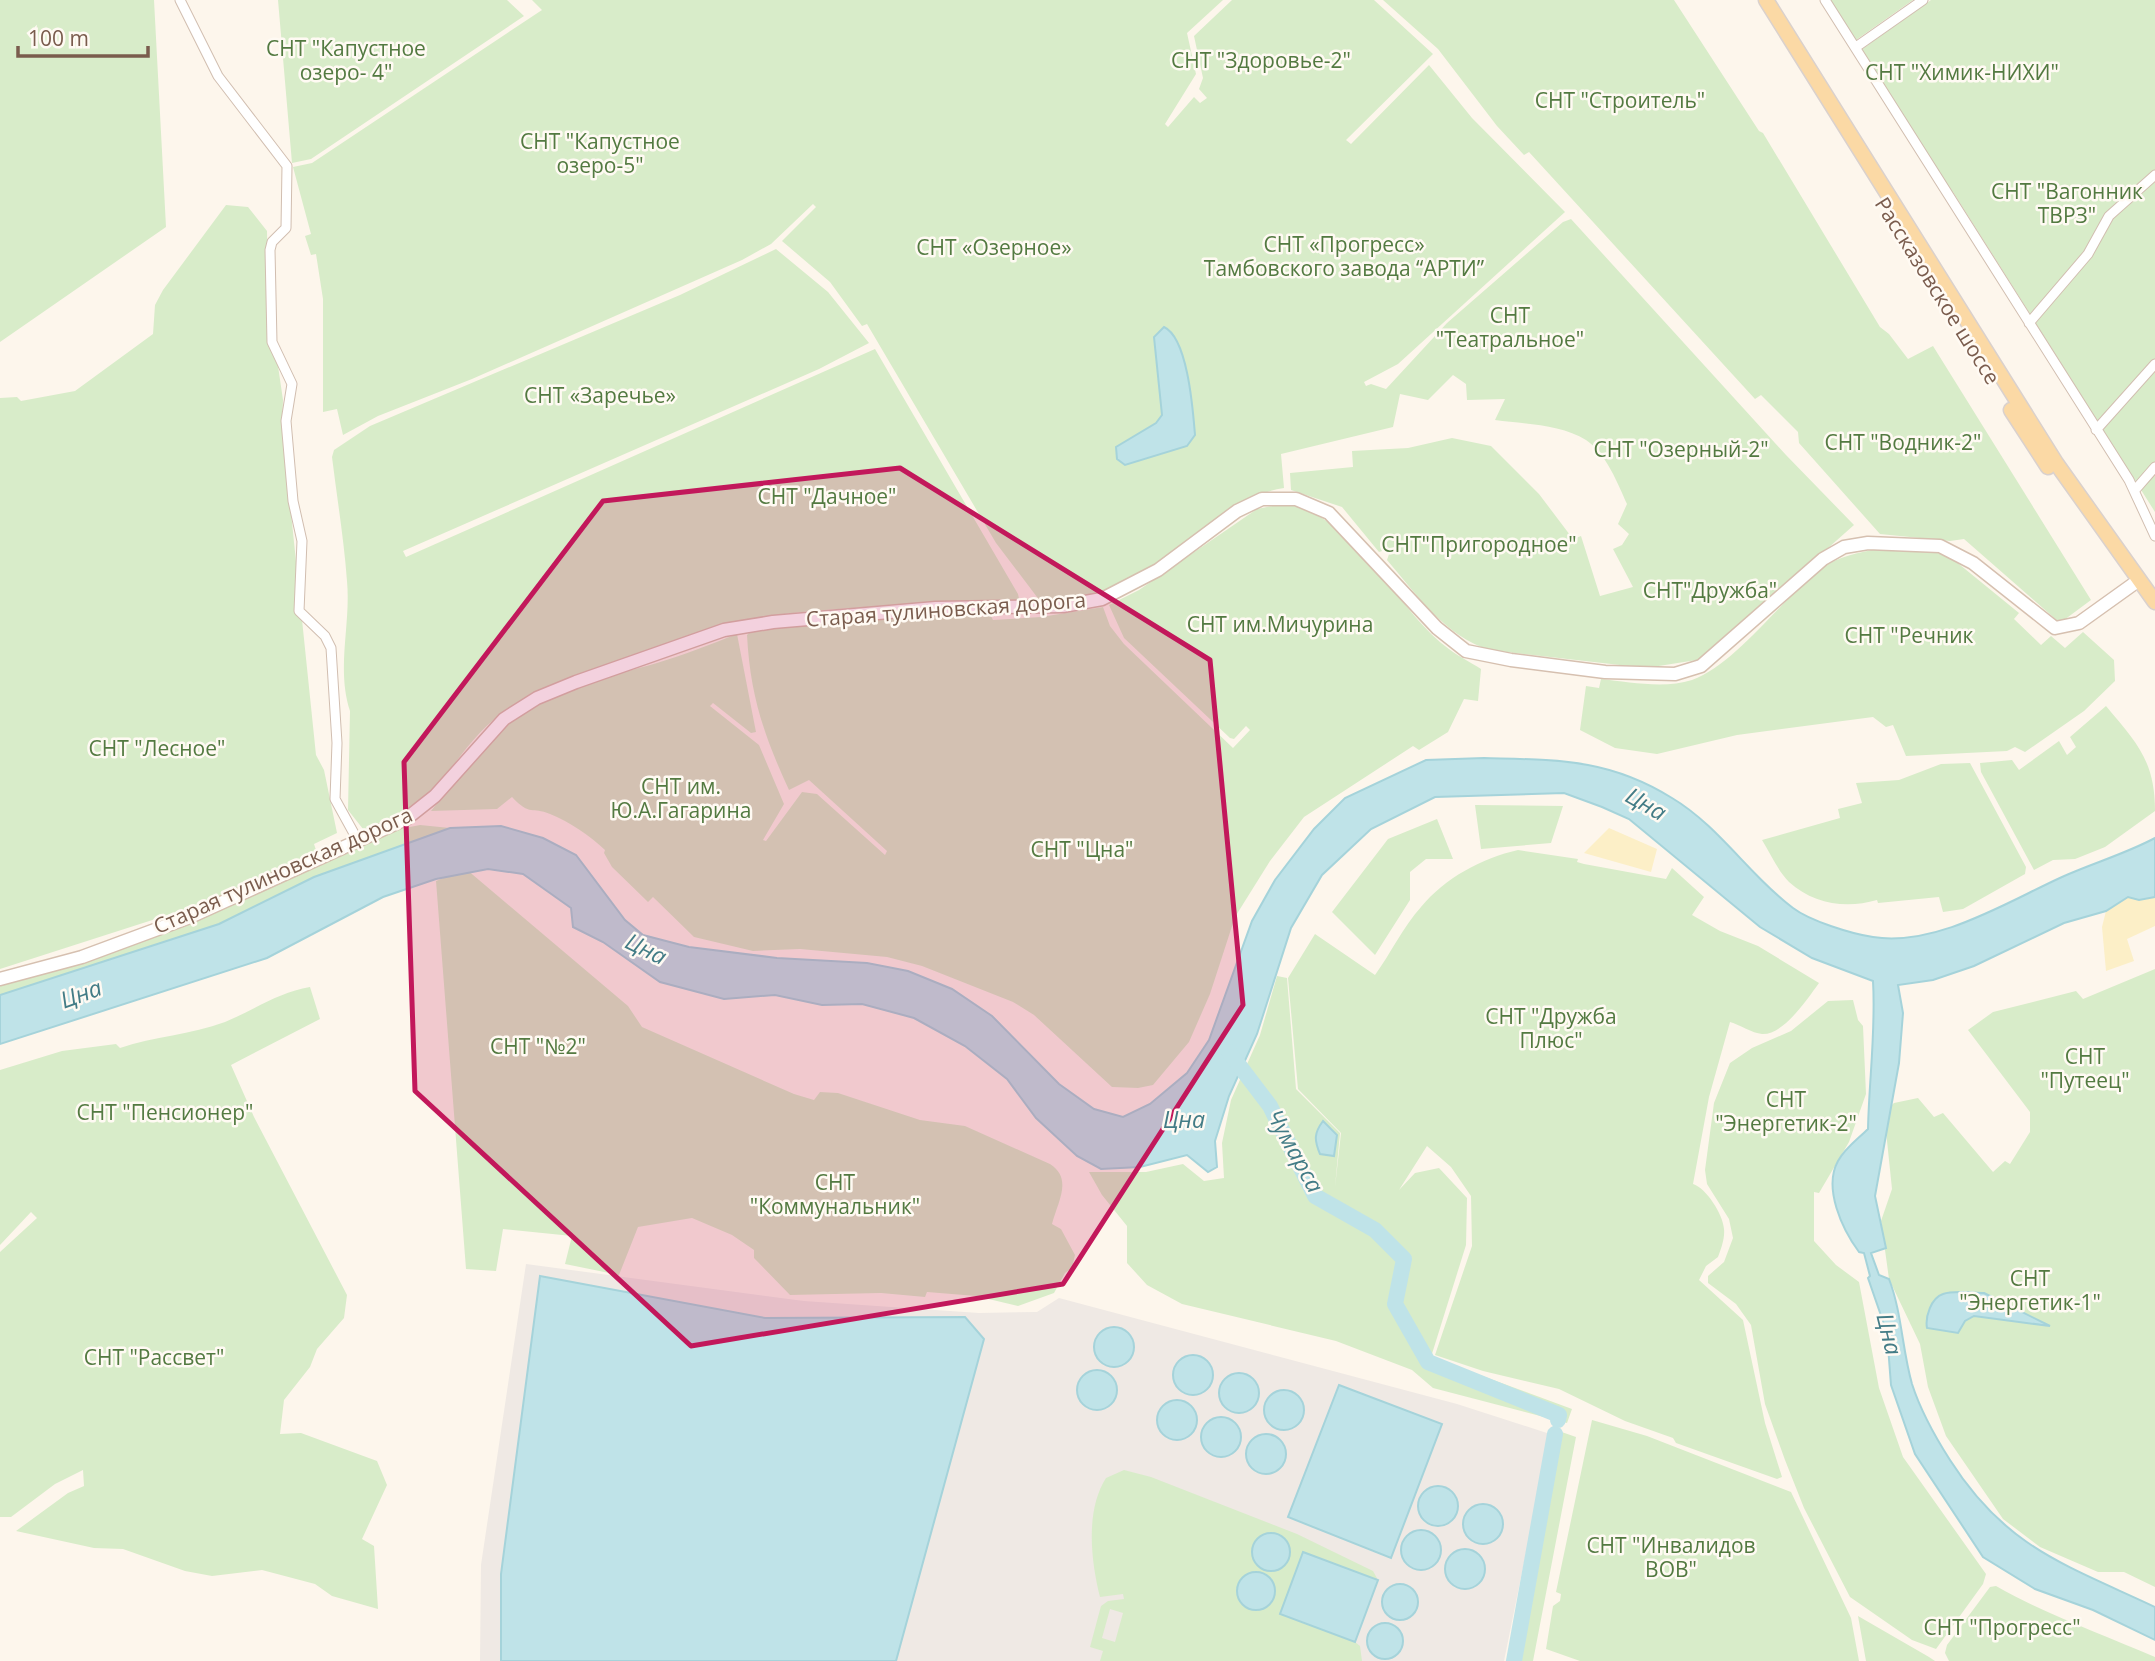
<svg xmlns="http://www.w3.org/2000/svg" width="2155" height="1661" font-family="'Open Sans',sans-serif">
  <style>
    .industrial { fill: #efe9e4 }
    .green { fill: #d8ecc9; fill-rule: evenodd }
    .sand { fill: #fcefc7 }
    .water { fill: #bfe3e8; stroke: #a5d3da; stroke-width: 2 }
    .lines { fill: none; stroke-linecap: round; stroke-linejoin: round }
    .river { stroke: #bfe3e8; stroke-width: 16 }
    .street-casing { stroke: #d1beb0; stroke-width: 11 }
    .secondary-casing { stroke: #d6c0b0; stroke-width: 15 }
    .primary-casing { stroke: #dad1cd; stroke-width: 17 }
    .street { stroke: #fff; stroke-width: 9 }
    .secondary { stroke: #fff; stroke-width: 12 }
    .primary { stroke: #fbd9a5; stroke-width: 14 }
    .marked { fill: #c2185b; fill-opacity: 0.2; stroke: #c2185b; stroke-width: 5; stroke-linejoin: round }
    .labels { text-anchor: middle; stroke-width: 5; stroke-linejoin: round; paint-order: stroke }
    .park-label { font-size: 21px; fill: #537a41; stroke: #fffaf3 }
    .street-label { font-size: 21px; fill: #7a5c4d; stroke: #fffaf3 }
    .water-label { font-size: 23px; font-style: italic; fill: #437c86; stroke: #fffaf3 }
  </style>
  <rect width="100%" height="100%" fill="#fdf6ec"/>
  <path class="industrial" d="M526,1264L804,1301L979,1313L1037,1312L1059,1298L1457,1404L1550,1434L1504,1661H480L481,1565Z"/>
  <path class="green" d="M0,0H154L166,227L0,342Z
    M278,0H507L524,16L311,159L292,163Z
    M532,0H1223L1187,33L1196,74L1165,124L1168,127L1194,97L1200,103L1207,98L1199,89L1203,78L1194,36L1232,0H1374L1433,54L1346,140L1351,144L1429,65L1472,118L1565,212L1398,364L1364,382L1366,386L1371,384L1386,389L1447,323L1563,222L1571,219L1786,455L1854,525L1703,659L1646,668L1490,650C1446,637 1416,594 1387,560L1389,554L1385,550L1379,552L1342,507L1291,490L1290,473L1353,467L1352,451L1408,448L1452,438L1491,446L1539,494L1573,539L1581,536L1600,596L1633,587L1613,549L1622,545L1629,534L1618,524L1627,504C1618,484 1606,453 1586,440C1561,424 1524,424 1495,420L1505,399L1467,400L1466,384L1453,375L1428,400L1400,394L1393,427L1281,454L1284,488C1232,496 1197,540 1157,565C1132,581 1107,593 1078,598C1065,600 1053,603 1040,601L996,543L867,324L862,326L830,282L782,241L816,207L813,204L771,244L742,260L472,379L378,416L343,435L337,409L323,412V299L316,254L311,255L305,236L311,234L293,167L312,163L542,10Z
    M1383,0H1674L1759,131L1763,133L1880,327L1889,334L1908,359L1933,346L2091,600L2060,623L1964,539L1950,541L1880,534L1799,443L1798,432L1761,395L1755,399L1529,152L1524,155L1497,126L1438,49Z
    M1829,0H1913L1856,40Z
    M1931,0H2155V512L1953,192L1948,193L1861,50Z
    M226,205L248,207L267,231L269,344L278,366L283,400L282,426L316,755L324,770L337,833L314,844L317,853L199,905L0,969V398L17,397L21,401L75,391L153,334L155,305L163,290Z
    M776,249L828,292L869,343L819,369L403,551L406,557L875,349L1018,594L1020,603C924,607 822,603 728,624C703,629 678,642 653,651C605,668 555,683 511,708C454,739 436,824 363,829L348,810L350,711C336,668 351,625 347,581C344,540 337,498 332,457L334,450L370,426L680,295Z
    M1283,504C1355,513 1392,604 1445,646C1456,655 1470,662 1481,669L1478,701L1464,699L1448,732L1419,750L1413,746L1410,748L1304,817L1270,861L1235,917L1210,994L1189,1042L1153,1085L1138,1088L1112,1087L1034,1015L1013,1002L922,966L887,957L800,949L753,951L694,937L653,897L648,902L612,867L604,853L605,850C590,836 570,822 550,814C531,806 531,817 512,797L497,809L431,811C454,783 476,749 504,726C546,689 605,678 657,663C684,655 711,644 737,634L756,732L751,733L713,703L710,706L759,745L784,804L763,840L766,841L802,792L817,794L885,855L887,851L809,780L789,790C764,736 750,695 747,635L751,631L809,623L972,612V617L991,616L993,620L1041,617L1103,607L1110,626L1124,644L1233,748L1250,730L1246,726L1234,739L1230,738L1124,638L1109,605L1139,590L1257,509Z
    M1876,549L1935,552L1954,560L2019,613L2014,619L2041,645L2051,636L2065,648L2083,632L2114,660L2115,681L2084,711L2025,752L2015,747L2007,751L1906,756L1893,725L1886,727L1873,717L1737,735L1657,754L1615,748L1580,730L1586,686L1599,688L1601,679C1629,682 1664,689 1692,680C1737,664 1783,597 1822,568C1839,556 1859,553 1876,549Z
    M2106,706C2137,743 2155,761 2155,811L2105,847L2075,859L2053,860L2034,870L1981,772L1980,763L2012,760L2019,770L2059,741L2067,755L2076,747L2070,737Z
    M1970,763L2026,867L2025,874L1963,909L1943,912L1939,897L1878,903L1877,900C1846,909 1813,904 1789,882C1778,871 1770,853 1762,840L1840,818L1838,809L1862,803L1856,783L1899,780L1941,764Z
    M1475,805L1563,806L1551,843L1481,849Z
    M1437,819L1453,859H1426L1410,872V900L1375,955L1332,912L1388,839Z
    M420,825L450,828L314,877L219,924L0,995V981L223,907L389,831Z
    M1518,850L1578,859L1577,862L1584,864L1666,879L1672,868L1704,897L1692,915L1720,931L1758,946L1819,983C1808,998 1784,1035 1762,1034C1752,1033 1740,1025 1730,1022L1709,1097L1693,1184C1706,1188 1723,1214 1724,1229C1725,1238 1721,1249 1718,1257L1706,1266L1699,1280L1743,1320L1765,1423L1782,1477L1777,1479L1676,1443L1673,1438L1625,1421L1559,1389L1483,1371L1435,1355L1472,1246L1471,1196L1451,1167L1427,1146L1399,1190L1415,1173L1439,1168L1467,1198L1466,1245L1431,1357L1572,1409L1567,1423L1433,1388L1412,1370L1336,1341L1182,1304L1147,1285L1127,1263V1226L1102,1195L1089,1172H1146L1183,1164L1204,1181L1224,1178L1222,1143L1231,1100L1260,1035L1277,976L1287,978L1296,1089L1340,1133L1335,1187L1341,1133L1298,1089L1288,978L1315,934L1375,975C1391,953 1403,927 1421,907C1445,878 1482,858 1518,850Z
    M466,869L628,1006L642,1027L794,1094L814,1100L820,1092L838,1093L920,1120L965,1126L1050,1164C1073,1179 1058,1201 1052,1224L1061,1229L1075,1255L1072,1268L1065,1273L1054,1293L1018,1306L976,1296L927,1292L925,1297L881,1293L790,1295L754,1258V1250L732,1235L692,1218L638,1227L619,1275L565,1264L572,1236L503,1229L496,1271L466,1269L436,881Z
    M2155,969V1587L2124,1572H2098L2040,1547L2003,1519L1946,1436L1928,1387L1920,1344L1889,1279L1881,1221L1892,1189L1884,1112L1894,1103L1918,1098L1934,1117L1943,1113L1993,1172L2005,1161L2010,1164L2030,1132V1112L1968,1030L1993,1012L2076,991L2083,999Z
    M310,987L320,1019L231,1065L254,1117L347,1295L344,1318L317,1349L310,1367L284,1400L280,1434L301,1433L377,1461L387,1485L362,1539L374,1546L378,1609L332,1596L315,1584L262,1570L212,1576L185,1571L123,1549L94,1548L16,1531L68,1493L84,1486L83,1470L55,1484L11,1517H0V1252L37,1218L31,1212L0,1245V1070L62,1051L116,1044L120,1048C154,1036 191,1035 225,1022C254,1010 279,992 310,987Z
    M1853,1000L1858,1020L1863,1026L1866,1094L1849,1142L1819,1193L1814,1192V1241L1836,1265L1859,1282L1879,1388L1903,1457L1986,1574L1983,1584L1936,1649L1912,1640L1850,1597L1804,1508L1785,1460L1765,1404L1751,1325L1736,1304L1708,1283V1276L1724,1262L1733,1238L1729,1219L1707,1184L1705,1170L1714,1103L1730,1063L1752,1048L1791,1031L1828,1001Z
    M1592,1420L1647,1436L1791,1492L1851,1618L1859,1661H1580L1546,1649L1553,1606L1560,1601L1561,1594L1556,1592Z
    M1553,1429L1576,1437L1533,1661H1507Z
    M1124,1470L1151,1477L1297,1534L1373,1571L1378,1580L1303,1552L1280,1614L1355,1642L1360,1646L1362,1661H1100L1103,1651L1090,1647L1101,1606L1108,1601L1124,1599L1123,1594L1100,1597C1091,1561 1085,1511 1106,1478ZM1110,1609L1123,1613L1115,1642L1102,1638Z
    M1996,1586C2047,1615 2102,1634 2155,1657V1661H1949L1945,1653L1947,1645L1990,1587Z
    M1858,1616L1929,1657L1935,1661H1866Z"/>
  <path class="sand" d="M1609,828L1657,849L1651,872L1584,853Z
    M2128,897L2139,900L2155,897V926L2127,939L2134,961L2106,971L2102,927L2106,911Z"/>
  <path class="water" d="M1164,327C1188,338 1193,411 1195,435L1187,446L1125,465L1117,459L1116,447L1156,423L1162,415L1154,337Z
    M1484,758C1556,760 1608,758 1672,798C1719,826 1750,876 1793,908C1810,921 1852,934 1873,937C1936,947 2007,902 2062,877C2093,863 2125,854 2155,838V897L2139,900L2128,897L2106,911L2064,923L1974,966L1933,980L1898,985L1903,1013L1899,1063L1875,1196L1886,1248L1871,1253L1879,1275L1889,1279C1902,1313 1902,1349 1912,1384C1921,1412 1934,1435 1950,1460C2006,1548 2066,1565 2155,1607V1640L2093,1610L2035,1589L1983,1557L1915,1454L1891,1385L1887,1333L1868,1278L1870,1276L1864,1253L1859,1252C1842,1229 1823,1188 1838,1161C1845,1148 1858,1139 1868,1129C1869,1080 1876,1031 1873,981L1812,958L1760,927L1629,819L1602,807L1564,793L1435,797L1371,829L1322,875L1291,928L1257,1034L1229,1096L1215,1141L1217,1167L1208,1172L1187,1155L1140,1167L1101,1169L1077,1156L1036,1118L1007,1079L965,1046L914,1018L862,1004L822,1005L775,995L724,999L660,982L603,942L573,927L571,908L523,874L488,869L436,879L383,897L267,958L0,1044V995L219,924L314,877L450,828L501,826L543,838L576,855L625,920L643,935L689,947L777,958L867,963L908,971L952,989L992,1016L1059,1084L1094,1109L1123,1117L1150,1104L1187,1073L1209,1040L1252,921L1275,880L1314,829L1345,798L1426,760Z
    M1323,1121L1337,1135L1334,1156L1320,1154C1314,1140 1314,1133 1323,1121Z
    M540,1276L765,1318L965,1317L984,1339L896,1661H501V1574Z
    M1984,1293L2050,1326L1974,1316L1965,1321L1958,1333L1927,1328C1925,1317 1931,1298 1943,1294C1954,1290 1973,1293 1984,1293Z
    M1094 1347a20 20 0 1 1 40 0a20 20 0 1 1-40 0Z
    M1173 1375a20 20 0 1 1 40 0a20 20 0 1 1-40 0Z
    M1077 1390a20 20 0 1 1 40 0a20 20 0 1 1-40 0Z
    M1219 1393a20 20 0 1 1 40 0a20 20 0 1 1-40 0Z
    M1339,1385L1442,1424L1391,1558L1288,1517Z
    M1264 1410a20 20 0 1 1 40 0a20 20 0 1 1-40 0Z
    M1157 1420a20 20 0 1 1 40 0a20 20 0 1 1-40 0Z
    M1201 1437a20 20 0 1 1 40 0a20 20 0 1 1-40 0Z
    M1246 1454a20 20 0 1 1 40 0a20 20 0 1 1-40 0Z
    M1418 1506a20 20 0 1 1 40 0a20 20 0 1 1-40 0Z
    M1463 1524a20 20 0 1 1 40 0a20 20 0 1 1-40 0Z
    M1401 1550a20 20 0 1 1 40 0a20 20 0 1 1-40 0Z
    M1252 1552a19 19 0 1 1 38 0a19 19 0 1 1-38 0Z
    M1445 1569a20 20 0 1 1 40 0a20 20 0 1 1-40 0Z
    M1303,1552L1378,1580L1355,1642L1280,1614Z
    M1237 1591a19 19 0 1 1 38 0a19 19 0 1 1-38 0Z
    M1382 1602a18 18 0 1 1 36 0a18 18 0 1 1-36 0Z
    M1367 1641a18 18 0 1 1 36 0a18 18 0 1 1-36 0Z"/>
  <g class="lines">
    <path class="river" d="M1229,1052L1270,1106L1315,1196L1375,1230L1404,1259L1395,1304L1428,1362L1559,1415L1558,1420
      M1514,1661L1555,1434"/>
    <defs>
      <path id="street" d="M180,0L218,76L287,166L286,228L272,242L270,250L272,342L292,384L286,421L293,501L302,541L299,611L325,636L331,648L337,743L335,799L357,839
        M1825,0L2129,480L2155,536
        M1856,47L1923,0
        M2029,323L2088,254L2109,216L2155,175
        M2096,430L2155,364
        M2135,490L2155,467"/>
      <path id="secondary" d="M0,979L82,957L190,917L406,819L435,796L504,719L537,698L576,682L724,630L773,622L936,608L1063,606L1102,599L1158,570L1237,511L1262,499H1296L1329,513L1437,628L1466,651L1511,660L1605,672L1675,674L1701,666L1823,559L1844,547L1868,543L1940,546L1973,563L2055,628L2079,623L2139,580"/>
      <path id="primary" d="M1766,0L2056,463L2155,602
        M2011,410L2048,467"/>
    </defs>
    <use href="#street" class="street-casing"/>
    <use href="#secondary" class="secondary-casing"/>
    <use href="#primary" class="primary-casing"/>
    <use href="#street" class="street"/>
    <use href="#secondary" class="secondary"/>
    <use href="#primary" class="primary"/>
  </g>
  <path class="marked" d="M900,468L1210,660L1243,1005L1063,1284L691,1346L415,1091L404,762L603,501Z"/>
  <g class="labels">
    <g class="park-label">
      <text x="346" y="56">СНТ "Капустное<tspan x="346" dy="24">озеро- 4"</tspan></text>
      <text x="1261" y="68">СНТ "Здоровье-2"</text>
      <text x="1962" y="80">СНТ "Химик-НИХИ"</text>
      <text x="1620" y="108">СНТ "Строитель"</text>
      <text x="600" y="149">СНТ "Капустное<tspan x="600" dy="24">озеро-5"</tspan></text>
      <text x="2067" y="199">СНТ "Вагонник<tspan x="2067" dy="24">ТВРЗ"</tspan></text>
      <text x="1344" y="252">СНТ «Прогресс»<tspan x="1344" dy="24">Тамбовского завода “АРТИ”</tspan></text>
      <text x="994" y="255">СНТ «Озерное»</text>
      <text x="1510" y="323">СНТ<tspan x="1510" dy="24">"Театральное"</tspan></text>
      <text x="600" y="403">СНТ «Заречье»</text>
      <text x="1903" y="450">СНТ "Водник-2"</text>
      <text x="1681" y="457">СНТ "Озерный-2"</text>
      <text x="827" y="504">СНТ "Дачное"</text>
      <text x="1479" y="552">СНТ"Пригородное"</text>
      <text x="1710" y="598">СНТ"Дружба"</text>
      <text x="1280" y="632">СНТ им.Мичурина</text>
      <text x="1909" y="643">СНТ "Речник</text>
      <text x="157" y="756">СНТ "Лесное"</text>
      <text x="681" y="794">СНТ им.<tspan x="681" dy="24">Ю.А.Гагарина</tspan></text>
      <text x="1082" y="857">СНТ "Цна"</text>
      <text x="1551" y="1024">СНТ "Дружба<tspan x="1551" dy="24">Плюс"</tspan></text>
      <text x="538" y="1054">СНТ "№2"</text>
      <text x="2085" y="1064">СНТ<tspan x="2085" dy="24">"Путеец"</tspan></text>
      <text x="1786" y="1107">СНТ<tspan x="1786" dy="24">"Энергетик-2"</tspan></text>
      <text x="165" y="1120">СНТ "Пенсионер"</text>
      <text x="835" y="1190">СНТ<tspan x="835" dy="24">"Коммунальник"</tspan></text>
      <text x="2030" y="1286">СНТ<tspan x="2030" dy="24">"Энергетик-1"</tspan></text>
      <text x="154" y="1365">СНТ "Рассвет"</text>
      <text x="1671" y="1553">СНТ "Инвалидов<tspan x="1671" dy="24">ВОВ"</tspan></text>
      <text x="2002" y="1635">СНТ "Прогресс"</text>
    </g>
    <g class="street-label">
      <text transform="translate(1937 291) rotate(58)" y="7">Рассказовское шоссе</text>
      <text transform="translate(946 610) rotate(-4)" y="7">Старая тулиновская дорога</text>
      <text transform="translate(283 871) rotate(-24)" y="7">Старая тулиновская дорога</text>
    </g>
    <g class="water-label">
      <text transform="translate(1646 804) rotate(30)" y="8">Цна</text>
      <text transform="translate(646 949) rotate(26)" y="8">Цна</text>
      <text transform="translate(81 994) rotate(-20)" y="8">Цна</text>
      <text x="1184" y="1128">Цна</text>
      <text transform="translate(1295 1151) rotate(61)" y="8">Чумарса</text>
      <text transform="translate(1889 1334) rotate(76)" y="8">Цна</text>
    </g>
  </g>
  <path d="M18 46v10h130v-10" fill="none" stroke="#7a5c4d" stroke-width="3.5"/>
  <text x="28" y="46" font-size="21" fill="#7a5c4d" stroke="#fffaf3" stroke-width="5" paint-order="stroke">100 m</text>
</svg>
